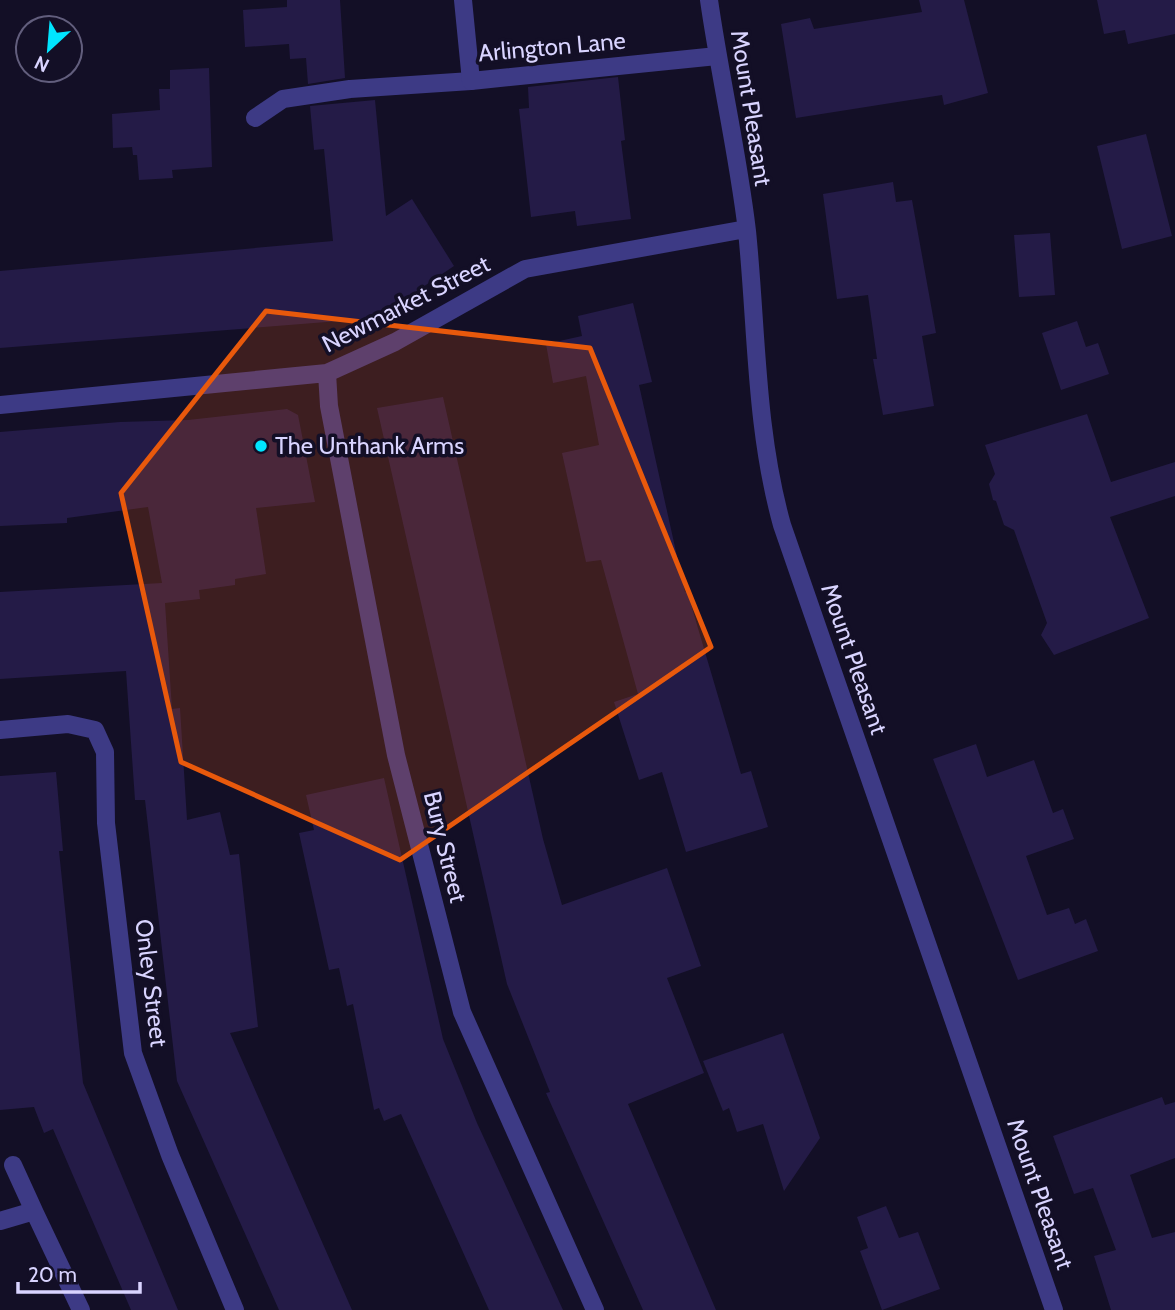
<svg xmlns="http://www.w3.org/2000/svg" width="1175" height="1310" font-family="Cabin,sans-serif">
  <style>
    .building { fill: #241b47 }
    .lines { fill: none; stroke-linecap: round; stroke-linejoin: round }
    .lane { stroke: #3d3a85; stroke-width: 18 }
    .street { stroke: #3d3a85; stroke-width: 18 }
    .marked { fill: #e8590c; fill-opacity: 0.2; stroke: #e8590c; stroke-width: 5; stroke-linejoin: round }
    .poi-dot { fill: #00e5ff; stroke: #130f26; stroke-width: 2.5 }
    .labels { text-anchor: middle; stroke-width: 7; stroke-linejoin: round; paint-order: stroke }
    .street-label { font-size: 24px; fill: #d9d4ff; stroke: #130f26 }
    .poi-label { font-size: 24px; fill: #d9d4ff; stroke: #130f26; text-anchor: start }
  </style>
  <rect width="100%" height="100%" fill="#130f26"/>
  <path class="building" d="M287,0H340L345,78L308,84L306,58L290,59L289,44L245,47L243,10L287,7Z
    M919,0H964L988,93L944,105L942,95L796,118L781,24L810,18L814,29L922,12Z
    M1097,0H1175V34L1128,44L1125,30L1104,34Z
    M209,68L212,167L172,170L173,178L139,180L137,155H133L132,147L113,148L112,114L160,110L159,89H170V70Z
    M618,77L625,140L621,141L631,219L577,226L575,211L531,217L519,109L529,108L528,87Z
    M375,100L386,216L412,199L454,266L377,318L0,348V271L333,241L324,149L314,150L310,106Z
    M1146,134L1172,236L1122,249L1097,146Z
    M893,182L896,202L912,200L936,333L922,336L934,406L883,415L873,359H877L868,295L837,299L823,194Z
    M1050,233L1055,295L1019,297L1014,235Z
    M633,303L652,382L639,385L685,592L687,591L741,774L751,771L768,827L686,852L662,772L639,780L614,702L638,694L601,560L586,562L562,453L599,445L586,376L553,383L546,344L582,336L578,316Z
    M1077,321L1086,347L1098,343L1109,374L1061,390L1042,333Z
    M443,397L543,839L562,905L667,868L701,966L667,978L704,1073L628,1104L716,1310H643L546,1093L550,1092L507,984L377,408Z
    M287,409L298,415L315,502L256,508L266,574L235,579V585L199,590L200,599L165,603L172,709L180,708L187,820L220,812L230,855L239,854L258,1027L230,1033L352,1310H279L177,1081L145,800H135L126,671L0,679V592L162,583L148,507L67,518V523L0,526V432L120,422L188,420Z
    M1087,414L1111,482L1175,462V496L1110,517L1149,618L1054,655L1041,635L1047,623L1014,530L1004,525L996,501L993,500L989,484L995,474L985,445Z
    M976,744L987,777L1034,760L1053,813L1063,809L1074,839L1026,856L1047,915L1069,908L1075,924L1086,919L1098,951L1018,980L933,759Z
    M56,772L63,851H59L83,1083L178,1310H131L53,1129L44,1133L34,1107L0,1110V776Z
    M384,778L443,1039L477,1123L563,1310H489L401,1114L384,1121L379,1108L374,1110L353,1004L347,1006L339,968L329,970L299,833L314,830L306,795Z
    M783,1033L820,1138L784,1191L763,1124L737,1132L729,1108L723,1111L703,1061Z
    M1162,1097L1165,1105L1175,1102V1158L1130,1175L1152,1238L1175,1232V1310H1111L1094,1256L1116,1250L1093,1188L1074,1194L1053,1136Z
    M886,1206L899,1238L918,1232L940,1289L882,1310L860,1251L868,1248L857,1217Z"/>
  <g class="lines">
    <path class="lane" d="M255,118L283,99L350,89L471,81"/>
    <path class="street" d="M463,0L471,81L717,56
      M709,0C720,77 738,154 747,231C757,330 755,428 782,525L1054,1310
      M327,373L329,406L396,755L462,1012L595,1310
      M0,405L327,373L395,342L525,269L746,229
      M0,730L68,724L95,730L105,752L106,823L133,1053L170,1155L235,1310
      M13,1165L34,1211
      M0,1221L34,1211L81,1310"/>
  </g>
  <path class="marked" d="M266,311L590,348L711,647L400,860L181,762L121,493Z"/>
  <circle class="poi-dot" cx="261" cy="446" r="7"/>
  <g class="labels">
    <g class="street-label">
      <text transform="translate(552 47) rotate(-5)" y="8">Arlington Lane</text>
      <text transform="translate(751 108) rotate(81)" y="8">Mount Pleasant</text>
      <text transform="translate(406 304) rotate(-27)" y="8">Newmarket Street</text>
      <text transform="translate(854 659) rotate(71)" y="8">Mount Pleasant</text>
      <text transform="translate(445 847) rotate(76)" y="8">Bury Street</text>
      <text transform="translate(151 983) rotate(83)" y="8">Onley Street</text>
      <text transform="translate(1040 1194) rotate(71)" y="8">Mount Pleasant</text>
    </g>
    <g class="poi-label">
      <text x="275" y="454">The Unthank Arms</text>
    </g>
  </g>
  <g transform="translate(49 49) rotate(206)"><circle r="33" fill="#130f26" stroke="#625e7d" stroke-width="2"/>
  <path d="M0-5L12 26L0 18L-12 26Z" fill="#00e5ff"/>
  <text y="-10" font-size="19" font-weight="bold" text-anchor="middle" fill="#d9d4ff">N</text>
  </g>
  <path d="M18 1282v10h122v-10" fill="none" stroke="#d9d4ff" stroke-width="3.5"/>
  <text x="28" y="1282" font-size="21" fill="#d9d4ff" stroke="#130f26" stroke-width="5" paint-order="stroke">20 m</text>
</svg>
